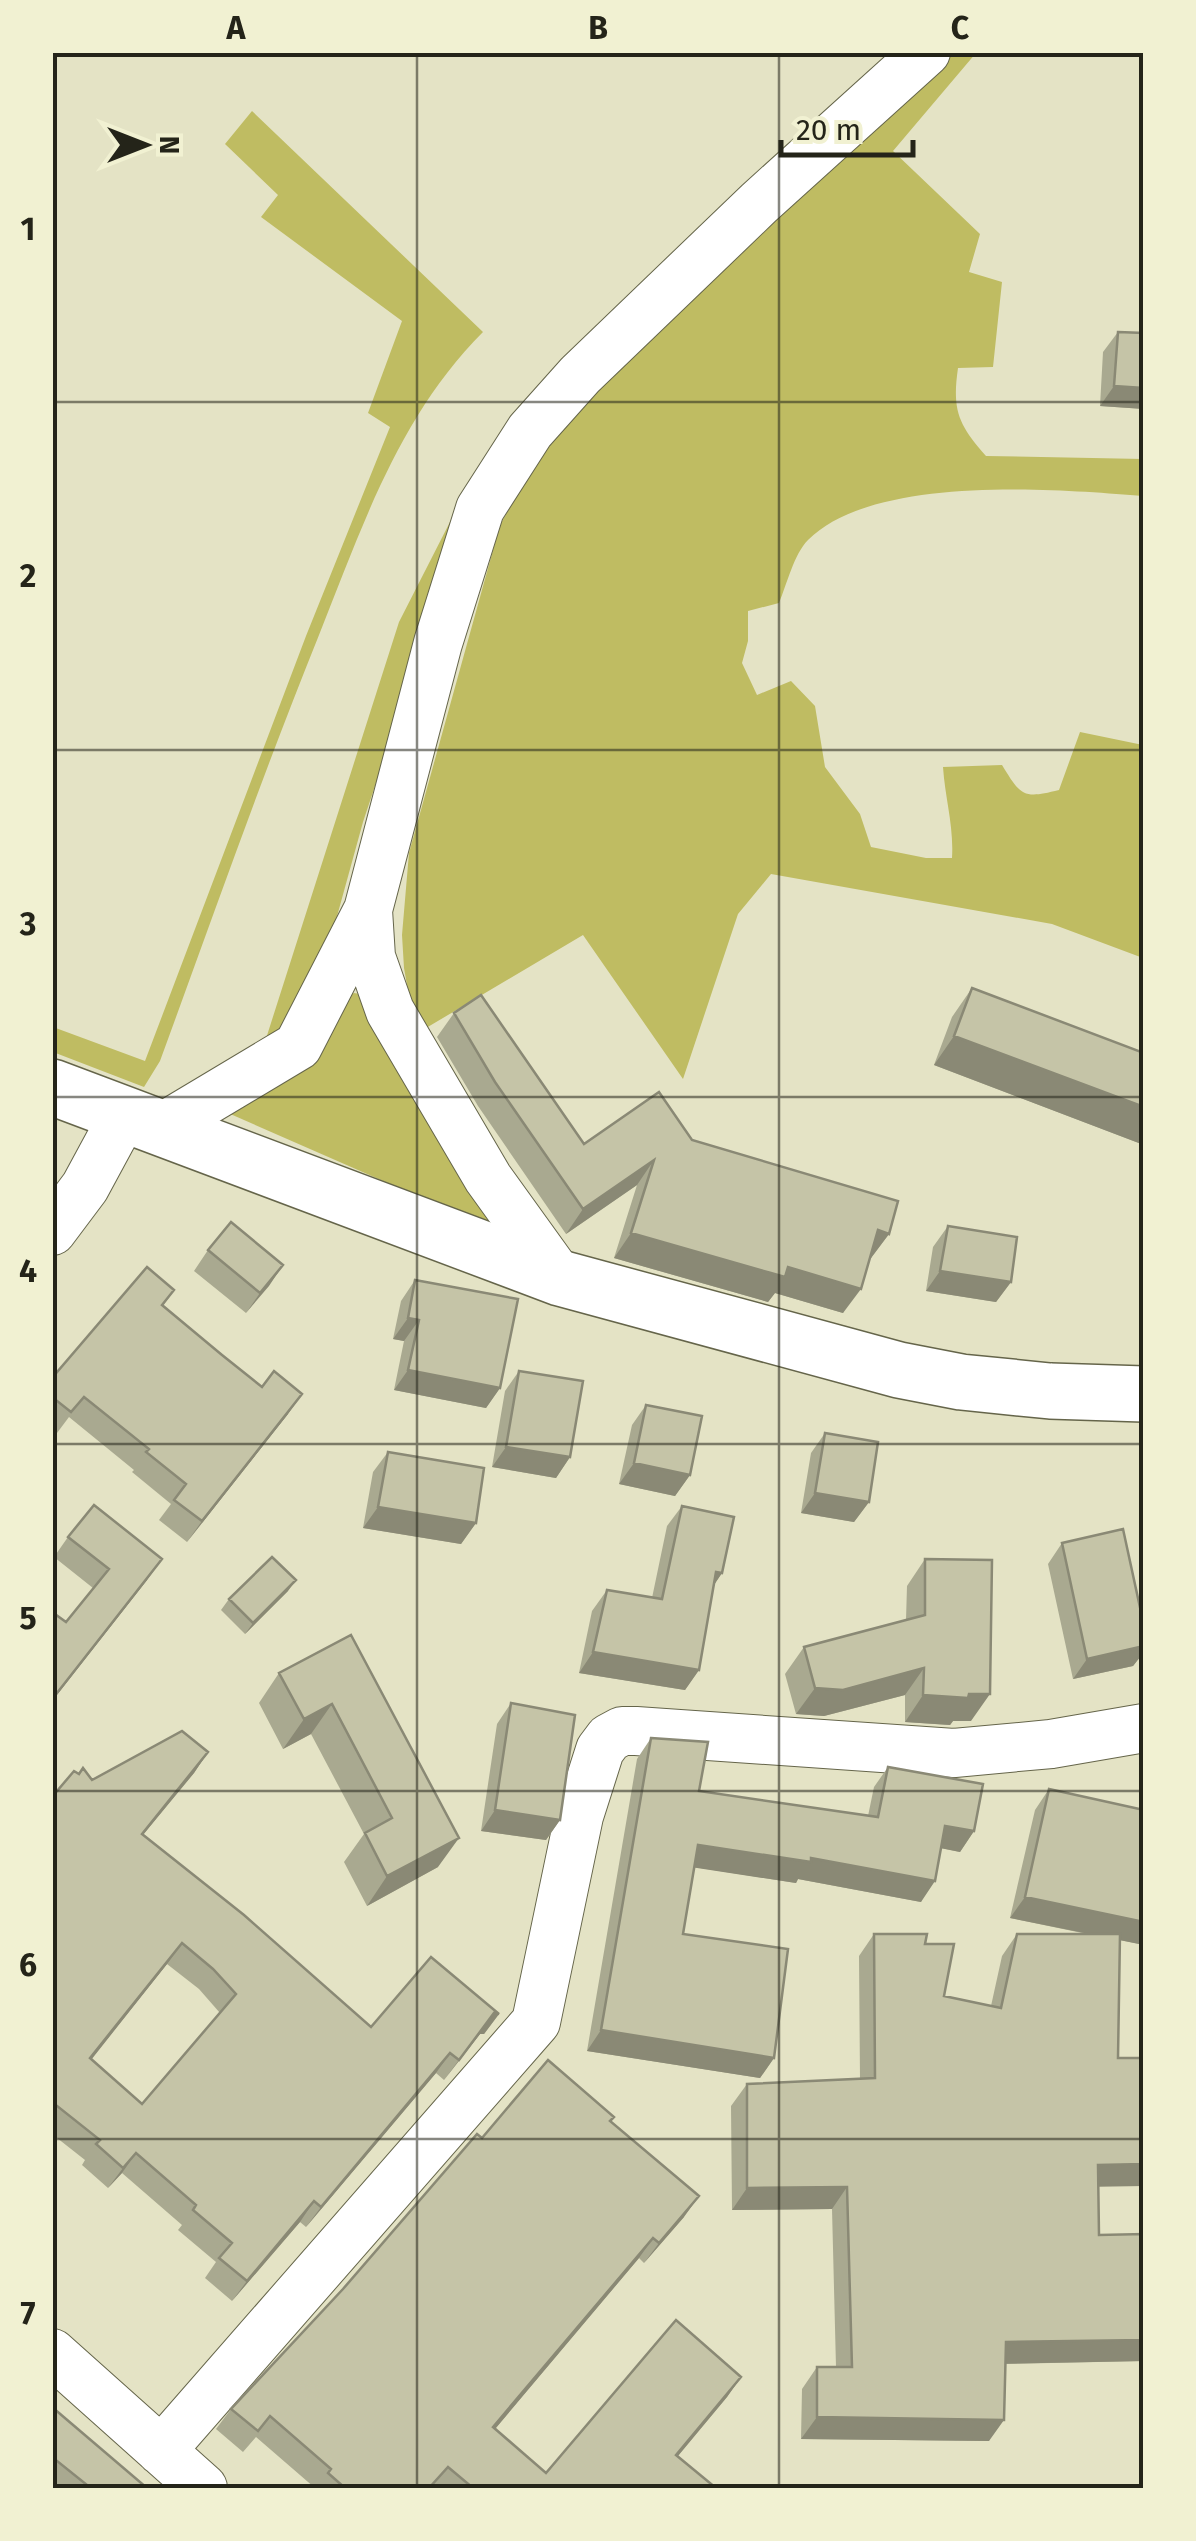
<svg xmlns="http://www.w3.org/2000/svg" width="1196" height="2541" font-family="'Fira Sans',sans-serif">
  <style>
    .green { fill: #bfbc62 }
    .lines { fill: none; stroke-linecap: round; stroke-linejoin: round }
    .street-casing { stroke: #65654a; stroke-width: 50 }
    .secondary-casing { stroke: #65654a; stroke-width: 58 }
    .street { stroke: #fff; stroke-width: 48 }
    .secondary { stroke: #fff; stroke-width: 55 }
    .wall { fill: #a9a990; fill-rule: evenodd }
    .shaded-wall { fill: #8a8975 }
    .building { fill: #c5c4a7; stroke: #8a8975; stroke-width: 2.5; fill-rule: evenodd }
    .grid { fill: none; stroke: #242419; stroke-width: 2.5; stroke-opacity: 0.55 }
    .neatline { fill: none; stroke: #242419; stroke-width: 4 }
    .grid-label { font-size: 32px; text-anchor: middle; font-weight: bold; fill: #242419 }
  </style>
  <rect width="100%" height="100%" fill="#e4e3c5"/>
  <path class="green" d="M948,53H976L893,151L980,234L969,272L1002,282L993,367L958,368C952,410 958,424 986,456L1143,459V496C1057,489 874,474 808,540C794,554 787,584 779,603L748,611V641L742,663L757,695L791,681L815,706L825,767L860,814L871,847L926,858H952C954,826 945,798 943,767L1002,765C1021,796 1023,799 1059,790L1080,732L1143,745V958L1052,924L771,874L738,914L683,1079L583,935L421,1031L410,1002L404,968L402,935L409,853L500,525L549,437Z
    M252,111L483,332C399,416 362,527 319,635C262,776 212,919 160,1061L144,1087L53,1052V1027L145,1061L306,636L390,427L368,413L402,321L261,217L278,195L225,144Z
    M470,500L363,822L320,978L306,1015L263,1048L399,622L452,518Z
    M354,993L366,995L525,1243L212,1106L339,1001Z"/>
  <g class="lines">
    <defs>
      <path id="street" d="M368,910L371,957L390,1011L488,1178L560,1278
        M161,1128L298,1046L368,910L438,643L480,509L530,431L580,375L759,203L926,52
        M52,1231L85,1187L125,1113
        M52,2353L203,2488
        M161,2451L536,2022L579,1816L600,1750L609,1738L622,1731H636L954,1753L1051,1744L1144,1728"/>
      <path id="secondary" d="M52,1087L560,1278L899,1370L961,1382L1050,1391L1144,1394"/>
    </defs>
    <use href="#street" class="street-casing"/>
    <use href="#secondary" class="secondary-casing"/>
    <use href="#street" class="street"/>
    <use href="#secondary" class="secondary"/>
  </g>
  <path class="wall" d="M1118,332L1144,409L1100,406L1103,352Z
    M972,988L1144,1053V1145L934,1065L952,1017Z
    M454,1013L584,1144L692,1140L889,1234L871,1258H870L843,1313L775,1293L768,1302L614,1258L637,1185L566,1234L478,1106L437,1037Z
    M948,1226L1011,1282L996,1302L926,1291L933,1247Z
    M208,1250L283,1265L246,1313L194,1271Z
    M415,1280L500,1388L486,1408L394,1390L404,1341L393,1339L401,1301Z
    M174,1290L163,1306L288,1414L187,1542L159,1520L171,1504L132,1472L134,1470L69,1417L57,1433L52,1429V1378Z
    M519,1371L570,1457L556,1478L492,1467L505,1391Z
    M646,1405L690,1475L675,1496L619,1484L632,1425Z
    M825,1433L869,1502L854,1522L801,1513L811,1453Z
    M388,1452L476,1523L461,1544L363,1528L373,1472Z
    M682,1506L722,1573L713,1586L699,1670L685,1690L579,1673L592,1611L607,1590L652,1598L667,1526Z
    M68,1537L147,1580L52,1701V1612L66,1622L93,1588L54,1557Z
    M1062,1543L1144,1626V1652L1133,1666L1073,1679L1048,1564Z
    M925,1559L971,1721H953L950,1725L905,1722V1695L824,1716L796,1714L785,1674L804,1647L906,1620L907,1586Z
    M288,1591L245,1634L221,1610L229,1599Z
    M351,1635L438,1867L367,1906L344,1862L364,1834L311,1734L283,1749L259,1703L279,1673Z
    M511,1703L560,1820L546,1840L481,1831L497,1724Z
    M651,1738L699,1791L868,1816L874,1787L888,1767L974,1831L960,1852L941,1848L921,1902L798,1879L796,1883L694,1867L683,1934L774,2058L760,2078L587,2051L637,1759Z
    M208,1752L194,1773L143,1835L371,2027L499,2014L484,2034H480L444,2080L436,2073L306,2227L300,2222L232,2301L205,2278L216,2262L178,2230L182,2225L122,2173L108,2188L82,2165L85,2160L52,2134V1797L79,1774L92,1780ZM167,1964L199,1989L220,2013L142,2104L91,2059Z
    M1049,1789L1144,1810V1945L1120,1940L1098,2187L1099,2235L1144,2361L1005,2364L989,2441L801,2439L802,2389L817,2367H836L832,2209L732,2210L731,2106L747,2084L860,2079L859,1956L874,1934L925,1944L944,1996L991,2006L1002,1956L1017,1934H1087L1010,1918L1035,1810Z
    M611,2122L684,2217L644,2263L639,2258L495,2429L546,2473L741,2377L727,2397L678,2456L716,2488H315L256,2437L243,2452L216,2429L231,2409L482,2138Z
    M52,2407L147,2488H52Z"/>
  <path class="shaded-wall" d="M1114,386L1144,388V409L1100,406Z
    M954,1036L1144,1107V1145L934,1065Z
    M654,1160L637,1185L566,1234L583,1209Z
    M878,1230L889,1234L871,1258L860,1255Z
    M631,1233L788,1267L861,1289L843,1313L775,1293L768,1302L614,1258Z
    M283,1265L269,1286L246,1313L260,1293Z
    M940,1271L1011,1282L996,1302L926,1291Z
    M408,1318L419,1320L404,1341L393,1339Z
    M408,1370L500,1388L486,1408L394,1390Z
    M302,1394L288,1414L187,1542L202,1521Z
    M506,1447L570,1457L556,1478L492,1467Z
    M634,1463L690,1475L675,1496L619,1484Z
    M815,1493L869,1502L854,1522L801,1513Z
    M378,1507L476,1523L461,1544L363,1528Z
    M162,1559L147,1580L52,1701L57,1693Z
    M716,1572L722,1573L708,1594Z
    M296,1580L288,1591L245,1634L253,1623Z
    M1144,1646V1652L1133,1666L1073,1679L1087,1659Z
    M593,1652L699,1670L685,1690L579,1673Z
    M924,1668L905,1695L824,1716L796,1714L815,1688Z
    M969,1694H990L971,1721H953L950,1725L905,1722L923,1695Z
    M332,1704L311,1734L283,1749L304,1719Z
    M208,1752L194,1773L127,1854L142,1834Z
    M495,1810L560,1820L546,1840L481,1831Z
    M945,1826L974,1831L960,1852L930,1846Z
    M459,1838L438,1867L367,1906L387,1876Z
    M698,1845L811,1858L935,1881L921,1902L798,1879L796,1883L684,1866Z
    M1025,1897L1144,1922V1945L1010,1918Z
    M182,1943L167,1964L76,2079L90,2058Z
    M494,2013L499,2014L484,2034H480L444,2080Z
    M601,2030L774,2058L760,2078L587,2051Z
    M450,2053L436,2073L306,2227L321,2207Z
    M136,2153L122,2173L108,2188L123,2168Z
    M1144,2164V2186L1082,2187L1098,2165Z
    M847,2187L832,2209L732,2210L747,2188Z
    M699,2196L684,2217L644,2263L659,2243Z
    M314,2201L300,2222L232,2301L247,2281Z
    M653,2238L639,2258L479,2448L493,2427Z
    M1144,2340V2361L990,2364L1006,2342Z
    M741,2377L727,2397L662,2475L676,2455Z
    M817,2417L1004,2420L989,2441L801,2439Z"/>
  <path class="building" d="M1118,332L1144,333V388L1114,386Z
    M972,988L1144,1053V1107L954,1036Z
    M481,995L584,1144L659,1092L692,1140L898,1201L889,1234L878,1230L861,1289L788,1267L785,1277L631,1233L654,1160L583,1209L495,1082L454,1013Z
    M231,1222L283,1265L260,1293L208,1250Z
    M948,1226L1017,1237L1011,1282L940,1271Z
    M147,1267L174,1290L162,1305L222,1355L262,1387L274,1371L302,1394L202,1521L174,1500L186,1484L146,1452L149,1449L84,1397L71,1412L52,1397V1378Z
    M415,1280L518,1299L500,1388L408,1370L419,1320L408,1318Z
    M519,1371L583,1381L570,1457L506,1447Z
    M646,1405L702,1416L690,1475L634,1463Z
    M825,1433L878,1442L869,1502L815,1493Z
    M388,1452L484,1468L476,1523L378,1507Z
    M94,1505L162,1559L57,1693L52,1689V1612L66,1622L109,1569L68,1537Z
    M682,1506L734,1517L722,1573L716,1572L699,1670L593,1652L607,1590L662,1599Z
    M1123,1529L1144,1626V1646L1087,1659L1062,1543Z
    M272,1557L296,1580L253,1623L229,1599Z
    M925,1559L992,1560L990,1694H969L968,1698L923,1695L924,1668L843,1690L815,1688L804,1647L925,1615Z
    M351,1635L459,1838L387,1876L365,1833L392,1818L332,1704L304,1719L279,1673Z
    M511,1703L575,1715L560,1820L495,1810Z
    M182,1731L208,1752L142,1834L244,1915L371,2027L431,1957L499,2014L494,2013L459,2060L450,2053L321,2207L314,2201L247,2281L219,2258L232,2243L193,2210L196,2205L136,2153L123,2168L96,2144L100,2140L52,2102V1797L74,1771L79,1774L83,1768L92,1780ZM182,1943L213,1969L236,1994L142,2104L90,2058Z
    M651,1738L708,1742L699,1791L878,1817L888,1767L983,1784L974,1831L945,1826L935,1881L811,1858V1862L698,1845L683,1934L788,1949L774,2058L601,2030Z
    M1049,1789L1144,1810V1922L1025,1897Z
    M874,1934H927L925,1944H954L944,1996L1001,2008L1017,1934H1120L1118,2058H1144V2164L1098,2165L1099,2235L1144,2234V2340L1006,2342L1004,2420L817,2417V2367H852L847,2187L747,2188V2084L875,2078Z
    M548,2060L614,2117L610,2121L699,2196L659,2243L653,2238L493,2427L546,2473L676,2320L741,2377L676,2455L716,2488H473L448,2467L429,2488H345L328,2473L331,2469L270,2416L258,2431L231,2409L343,2289L477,2134L482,2138Z
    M52,2407L147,2488H85L87,2485L52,2457Z"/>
  <path class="grid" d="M417,52V2488M779,52V2488M52,402H1144M52,750H1144M52,1097H1144M52,1444H1144M52,1791H1144M52,2139H1144"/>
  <rect width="1196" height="2541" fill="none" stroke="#f1f1d2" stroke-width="110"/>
  <g transform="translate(145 145) rotate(90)" stroke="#f1f1d2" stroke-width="8" paint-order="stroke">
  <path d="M0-8L18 38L0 25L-18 38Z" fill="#242419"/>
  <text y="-15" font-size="28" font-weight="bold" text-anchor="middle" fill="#242419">N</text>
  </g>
  <path d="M781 140v15h132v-15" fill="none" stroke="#242419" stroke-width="5"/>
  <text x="796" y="140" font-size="30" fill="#242419" stroke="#f1f1d2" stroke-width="8" paint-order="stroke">20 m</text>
  <rect x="55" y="55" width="1086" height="2431" class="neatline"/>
  <g class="grid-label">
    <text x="236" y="39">A</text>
    <text x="598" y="39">B</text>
    <text x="960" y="39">C</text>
    <text x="28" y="240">1</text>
    <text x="28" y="587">2</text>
    <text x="28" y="935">3</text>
    <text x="28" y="1282">4</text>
    <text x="28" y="1629">5</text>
    <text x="28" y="1976">6</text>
    <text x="28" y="2324">7</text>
  </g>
</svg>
